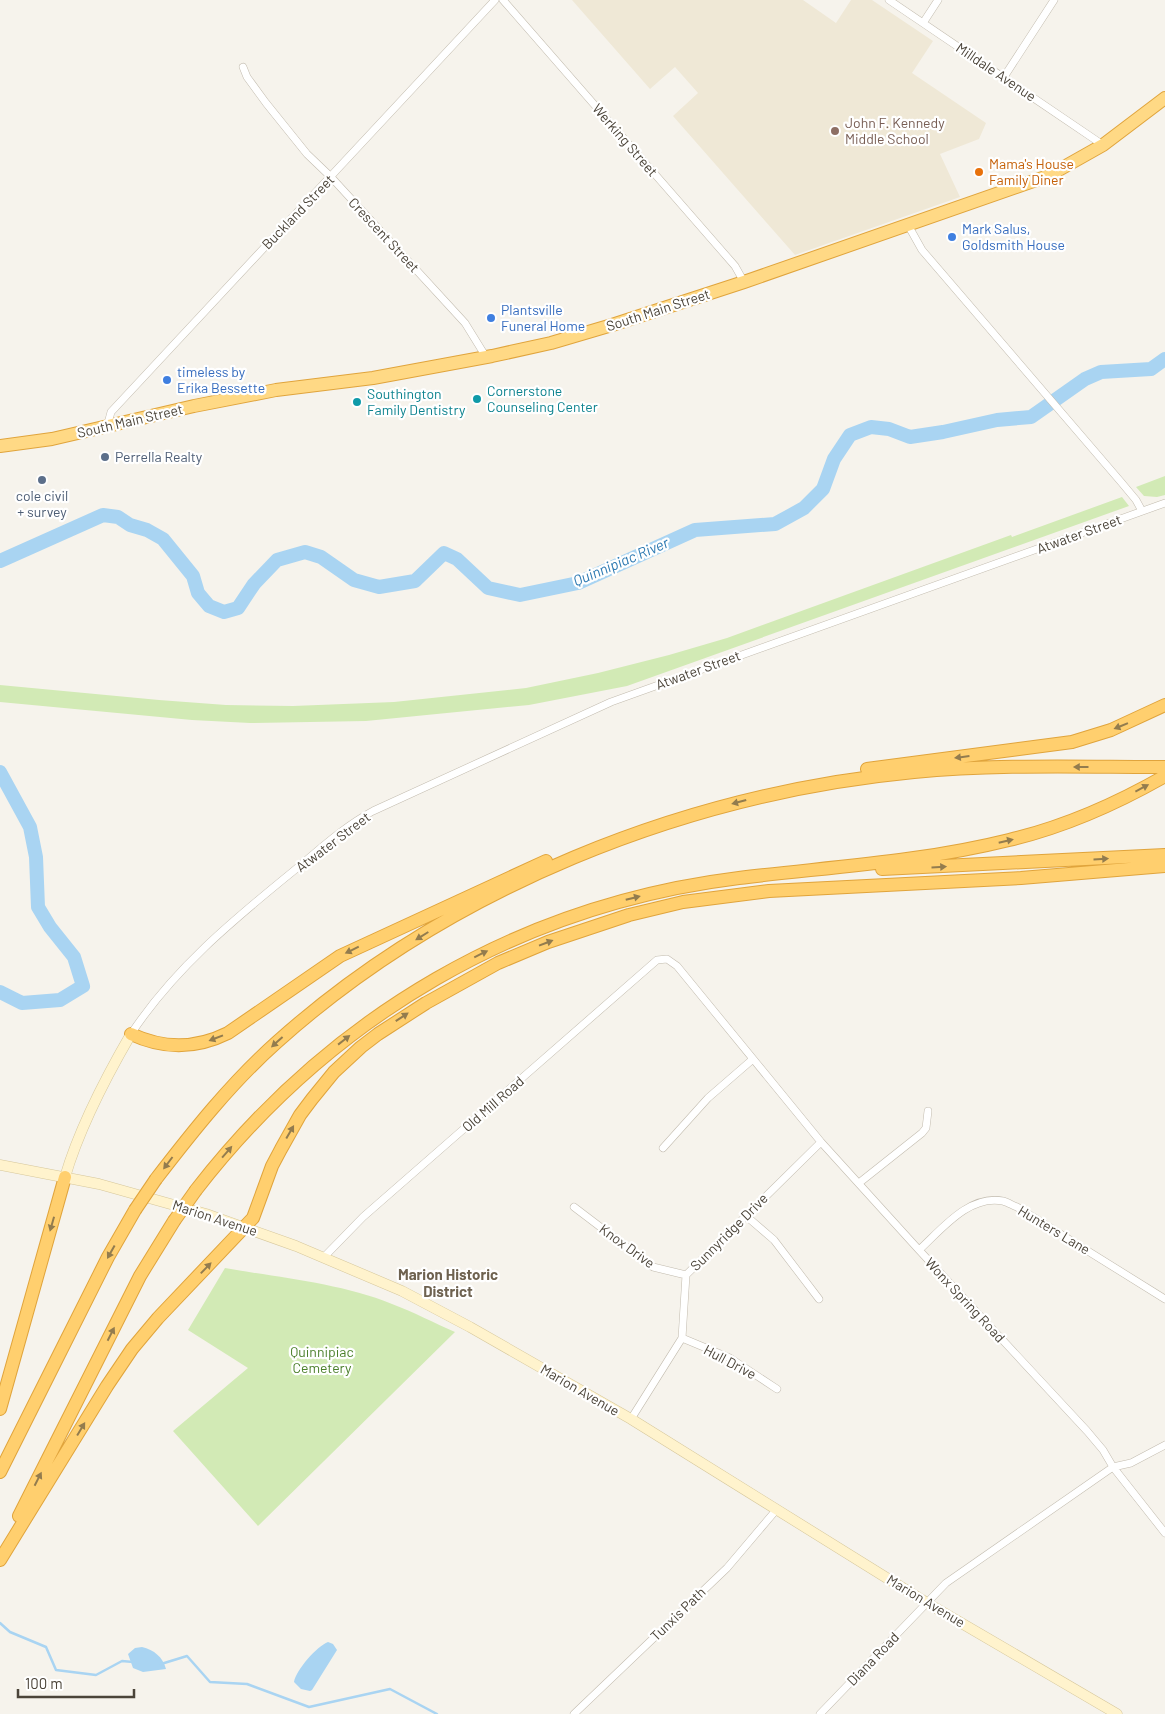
<svg xmlns="http://www.w3.org/2000/svg" width="1165" height="1714" font-family="Barlow,sans-serif">
  <style>
    .education { fill: #efe8d6 }
    .green { fill: #d2eab5 }
    .water { fill: #a9d4f2 }
    .lines { fill: none; stroke-linecap: round; stroke-linejoin: round }
    .stream { stroke: #a9d4f2; stroke-width: 2.5 }
    .river { stroke: #a9d4f2; stroke-width: 14 }
    .minor-casing { stroke: #c2bbae; stroke-width: 8 }
    .secondary-casing { stroke: #d6c79b; stroke-width: 11 }
    .trunk-casing { stroke: #e0a43c; stroke-width: 14 }
    .motorway-casing { stroke: #e0a43c; stroke-width: 14 }
    .minor { stroke: #fff; stroke-width: 7 }
    .secondary { stroke: #fff3cd; stroke-width: 10 }
    .trunk { stroke: #ffd985; stroke-width: 12 }
    .motorway { stroke: #ffcf6e; stroke-width: 12 }
    .motorway-bridge-casing { stroke: #e0a43c; stroke-width: 14; stroke-linecap: butt }
    .motorway-bridge { stroke: #ffcf6e; stroke-width: 12 }
    .oneway { fill: #937c4e }
    .education-dot { fill: #8d6e63; stroke: #fff; stroke-width: 2 }
    .food-dot { fill: #e8710a; stroke: #fff; stroke-width: 2 }
    .shop-dot { fill: #3f7fe0; stroke: #fff; stroke-width: 2 }
    .culture-dot { fill: #0f9aa8; stroke: #fff; stroke-width: 2 }
    .service-dot { fill: #5c6f8a; stroke: #fff; stroke-width: 2 }
    .labels { text-anchor: middle; stroke-width: 4.5; stroke-linejoin: round; paint-order: stroke }
    .street-label { font-size: 14px; fill: #4b4439; stroke: #fff }
    .education-label { font-size: 14px; fill: #785e54; stroke: #fff; text-anchor: start }
    .food-label { font-size: 14px; fill: #c56008; stroke: #fff; text-anchor: start }
    .shop-label { font-size: 14px; fill: #366cbe; stroke: #fff; text-anchor: start }
    .culture-label { font-size: 14px; fill: #0d838f; stroke: #fff; text-anchor: start }
    .service-label { font-size: 14px; fill: #4e5e75; stroke: #fff; text-anchor: start }
    .park-label { font-size: 14px; fill: #4a7f2a; stroke: #fff }
    .water-label { font-size: 15px; font-style: italic; fill: #2e7ab2; stroke: #fff }
    .neighbourhood-label { font-size: 15px; font-weight: bold; fill: #6e6250; stroke: #fff }
  </style>
  <rect width="100%" height="100%" fill="#f6f3ec"/>
  <path class="education" d="M572,0H803L836,23L851,0H872L933,41L912,73L986,123L979,139L940,154L960,197L795,255L673,116L698,93L675,67L650,89Z"/>
  <path class="green" d="M1165,476V495L1157,497L1144,496L1136,487Z
    M1122,497L1129,506L627,686L529,705L366,721L250,723L192,720L0,702V685L159,700L226,705L293,706L394,702L526,688L598,673L669,655L727,638L1011,535L1012,537Z
    M225,1268C280,1278 340,1283 392,1304C414,1312 434,1323 455,1332L258,1526L173,1431L248,1368L188,1330Z"/>
  <path class="water" d="M328,1642L333,1644L337,1650L312,1690L310,1691L301,1689L294,1682C296,1670 317,1646 328,1642Z
    M142,1647C154,1650 163,1657 166,1669L143,1672L133,1668L128,1654L135,1648Z"/>
  <g class="lines">
    <path class="stream" d="M0,1623L10,1632L46,1647L56,1670L96,1675L122,1661L133,1662
      M161,1664L187,1656L210,1682L247,1684L309,1707L390,1689L437,1714"/>
    <path class="river" d="M0,561L103,515L118,517L130,525L147,530L163,539L193,576L198,593L209,606L224,612L238,608L254,584L277,560L305,552L321,557L354,580L379,587L415,581L444,553L457,559L488,588L520,595L578,583L695,530L775,524L804,508L823,489L834,459L850,435L871,427L889,429L910,437L943,432L997,420L1031,417L1085,379L1101,372L1151,369L1165,359
      M0,772L30,827L36,857L38,907L50,927L74,957L83,986L60,1000L22,1003L0,992"/>
    <defs>
      <path id="minor" d="M503,0L735,266L744,282
        M889,0L1103,145
        M923,23L938,0
        M243,67L247,77L266,103L307,154L331,177L465,323L486,357
        M1004,77L1054,0
        M908,225L922,250L1121,482L1136,500L1142,511
        M107,427L111,412C238,274 368,138 495,0
        M131,1034C174,969 232,921 291,873C318,851 343,827 373,811L611,702L1165,503
        M663,1148L708,1098L753,1059
        M859,1183L922,1133L926,1128L928,1111
        M574,1207L653,1267L686,1275
        M745,1215L774,1240L819,1299
        M919,1250C941,1230 969,1194 1003,1201C1007,1202 1012,1205 1017,1207L1165,1299
        M324,1257L363,1217L657,960L667,959L677,966L821,1142L919,1250L1087,1431L1103,1450L1113,1467L1165,1533
        M682,1338L730,1358L777,1389
        M631,1419L682,1338L686,1275L821,1142
        M574,1714L727,1568L777,1509
        M820,1714L946,1583L1113,1467L1131,1463L1165,1445"/>
      <path id="secondary" d="M0,1165L99,1184L206,1214L296,1246L402,1291L470,1327L631,1419L927,1603L1117,1714
        M65,1177C79,1129 106,1077 131,1034"/>
      <path id="trunk" d="M0,446L52,439L194,406L276,390L373,378L492,356L551,343L612,325L744,282L1048,176L1103,145L1165,98"/>
      <path id="motorway" d="M867,769L1072,742L1111,730L1165,705
        M882,869L1165,855
        M131,1034C163,1049 196,1049 228,1033L340,956L546,861
        M156,1179C193,1131 231,1083 277,1042C449,888 684,794 914,772C997,764 1081,767 1165,767
        M196,1190C331,1016 520,905 739,878C829,867 921,862 1009,840C1064,827 1116,804 1165,776
        M0,1409L65,1177
        M0,1472L108,1257L135,1210
        M19,1516L140,1276L174,1221
        M0,1560L107,1386L132,1349L158,1318L253,1218L272,1166L281,1149L300,1115L312,1099L334,1072L361,1047L378,1034L426,1003L498,963L548,942L629,915L683,902L769,891L1021,878L1165,866"/>
    </defs>
    <use href="#minor" class="minor-casing"/>
    <use href="#secondary" class="secondary-casing"/>
    <use href="#trunk" class="trunk-casing"/>
    <use href="#motorway" class="motorway-casing"/>
    <use href="#minor" class="minor"/>
    <use href="#secondary" class="secondary"/>
    <use href="#trunk" class="trunk"/>
    <use href="#motorway" class="motorway"/>
    <defs>
      <path id="motorway-bridge" d="M135,1210L156,1179
        M174,1221L196,1190"/>
    </defs>
    <use href="#motorway-bridge" class="motorway-bridge-casing"/>
    <use href="#motorway-bridge" class="motorway-bridge"/>
  </g>
  <defs><path id="oneway-solid" d="M-6-.8H1V-3.2L6.5 0L1 3.2V.8H-6Z" transform="scale(1.25)"/></defs>
  <g class="oneway">
    <use href="#oneway-solid" transform="translate(1121 726) rotate(158)"/>
    <use href="#oneway-solid" transform="translate(962 757) rotate(173)"/>
    <use href="#oneway-solid" transform="translate(1081 767) rotate(-180)"/>
    <use href="#oneway-solid" transform="translate(1142 788) rotate(-28)"/>
    <use href="#oneway-solid" transform="translate(739 802) rotate(165)"/>
    <use href="#oneway-solid" transform="translate(1006 841) rotate(-13)"/>
    <use href="#oneway-solid" transform="translate(1101 859) rotate(-3)"/>
    <use href="#oneway-solid" transform="translate(939 867) rotate(-3)"/>
    <use href="#oneway-solid" transform="translate(633 898) rotate(-14)"/>
    <use href="#oneway-solid" transform="translate(422 936) rotate(148)"/>
    <use href="#oneway-solid" transform="translate(546 943) rotate(-21)"/>
    <use href="#oneway-solid" transform="translate(352 950) rotate(154)"/>
    <use href="#oneway-solid" transform="translate(481 954) rotate(-26)"/>
    <use href="#oneway-solid" transform="translate(402 1017) rotate(-33)"/>
    <use href="#oneway-solid" transform="translate(216 1038) rotate(159)"/>
    <use href="#oneway-solid" transform="translate(344 1040) rotate(-38)"/>
    <use href="#oneway-solid" transform="translate(277 1042) rotate(138)"/>
    <use href="#oneway-solid" transform="translate(290 1132) rotate(-60)"/>
    <use href="#oneway-solid" transform="translate(227 1152) rotate(-49)"/>
    <use href="#oneway-solid" transform="translate(168 1163) rotate(127)"/>
    <use href="#oneway-solid" transform="translate(52 1224) rotate(106)"/>
    <use href="#oneway-solid" transform="translate(111 1252) rotate(119)"/>
    <use href="#oneway-solid" transform="translate(206 1268) rotate(-46)"/>
    <use href="#oneway-solid" transform="translate(111 1334) rotate(-63)"/>
    <use href="#oneway-solid" transform="translate(81 1429) rotate(-59)"/>
    <use href="#oneway-solid" transform="translate(38 1479) rotate(-63)"/>
  </g>
  <circle class="education-dot" cx="835" cy="131" r="5"/>
  <circle class="food-dot" cx="979" cy="172" r="5"/>
  <g class="shop-dot">
    <circle cx="952" cy="237" r="5"/>
    <circle cx="491" cy="318" r="5"/>
    <circle cx="167" cy="380" r="5"/>
  </g>
  <g class="culture-dot">
    <circle cx="477" cy="399" r="5"/>
    <circle cx="357" cy="402" r="5"/>
  </g>
  <g class="service-dot">
    <circle cx="105" cy="457" r="5"/>
    <circle cx="42" cy="480" r="5"/>
  </g>
  <g class="labels">
    <g class="street-label">
      <text transform="translate(996 72) rotate(34)" y="5">Milldale Avenue</text>
      <text transform="translate(625 140) rotate(49)" y="5">Werking Street</text>
      <text transform="translate(298 212) rotate(-46)" y="5">Buckland Street</text>
      <text transform="translate(384 235) rotate(47)" y="5">Crescent Street</text>
      <text transform="translate(658 310) rotate(-18)" y="5">South Main Street</text>
      <text transform="translate(130 421) rotate(-13)" y="5">South Main Street</text>
      <text transform="translate(1079 534) rotate(-20)" y="5">Atwater Street</text>
      <text transform="translate(698 670) rotate(-20)" y="5">Atwater Street</text>
      <text transform="translate(333 842) rotate(-37)" y="5">Atwater Street</text>
      <text transform="translate(493 1104) rotate(-41)" y="5">Old Mill Road</text>
      <text transform="translate(215 1218) rotate(18)" y="5">Marion Avenue</text>
      <text transform="translate(1054 1230) rotate(31)" y="5">Hunters Lane</text>
      <text transform="translate(729 1232) rotate(-45)" y="5">Sunnyridge Drive</text>
      <text transform="translate(627 1246) rotate(36)" y="5">Knox Drive</text>
      <text transform="translate(965 1300) rotate(47)" y="5">Wonx Spring Road</text>
      <text transform="translate(730 1362) rotate(28)" y="5">Hull Drive</text>
      <text transform="translate(580 1390) rotate(30)" y="5">Marion Avenue</text>
      <text transform="translate(926 1601) rotate(31)" y="5">Marion Avenue</text>
      <text transform="translate(678 1614) rotate(-44)" y="5">Tunxis Path</text>
      <text transform="translate(873 1659) rotate(-46)" y="5">Diana Road</text>
    </g>
    <g class="education-label">
      <text x="845" y="128">John F. Kennedy<tspan x="845" dy="16">Middle School</tspan></text>
    </g>
    <g class="food-label">
      <text x="989" y="169">Mama's House<tspan x="989" dy="16">Family Diner</tspan></text>
    </g>
    <g class="shop-label">
      <text x="962" y="234">Mark Salus,<tspan x="962" dy="16">Goldsmith House</tspan></text>
      <text x="501" y="315">Plantsville<tspan x="501" dy="16">Funeral Home</tspan></text>
      <text x="177" y="377">timeless by<tspan x="177" dy="16">Erika Bessette</tspan></text>
    </g>
    <g class="culture-label">
      <text x="487" y="396">Cornerstone<tspan x="487" dy="16">Counseling Center</tspan></text>
      <text x="367" y="399">Southington<tspan x="367" dy="16">Family Dentistry</tspan></text>
    </g>
    <g class="service-label">
      <text x="115" y="462">Perrella Realty</text>
      <text x="42" y="501" text-anchor="middle">cole civil<tspan x="42" dy="16">+ survey</tspan></text>
    </g>
    <g class="park-label">
      <text x="322" y="1357">Quinnipiac<tspan x="322" dy="16">Cemetery</tspan></text>
    </g>
    <g class="water-label">
      <text transform="translate(621 562) rotate(-23)" y="5">Quinnipiac River</text>
    </g>
    <g class="neighbourhood-label">
      <text x="448" y="1280">Marion Historic<tspan x="448" dy="17">District</tspan></text>
    </g>
  </g>
  <path d="M18 1689v8h116v-8" fill="none" stroke="#4b4439" stroke-width="2.5"/>
  <text x="25" y="1689" font-size="15" fill="#4b4439" stroke="#ffffff" stroke-width="4" paint-order="stroke">100 m</text>
</svg>
